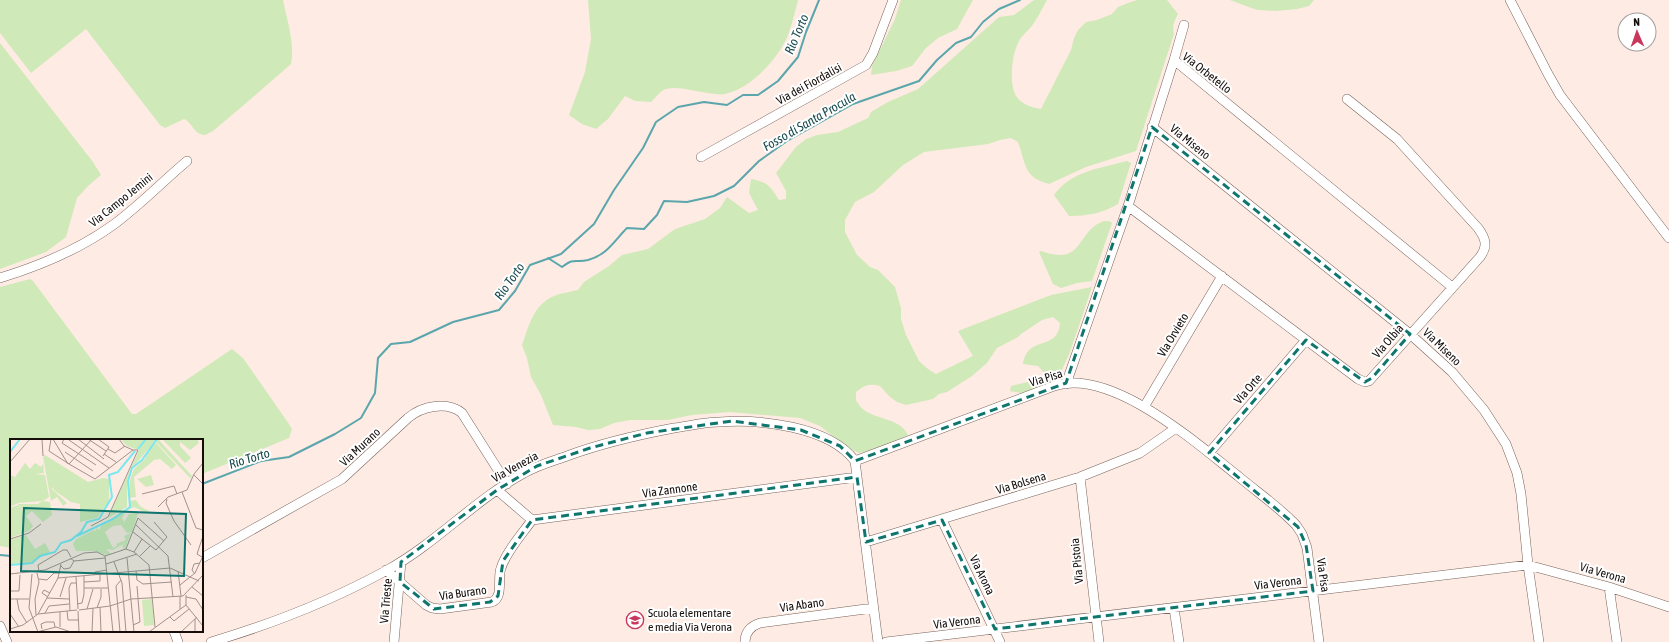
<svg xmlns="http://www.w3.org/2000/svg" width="1669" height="642" font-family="'Asap Condensed',sans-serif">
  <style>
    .green { fill: #d0e9b8 }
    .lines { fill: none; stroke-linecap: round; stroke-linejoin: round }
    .stream { stroke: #5aa6ac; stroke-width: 2 }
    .minor-casing { stroke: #78645b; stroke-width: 10 }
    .minor { stroke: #fff; stroke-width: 9 }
    .marked { fill: none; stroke: #0f766e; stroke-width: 3; stroke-dasharray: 8 5; stroke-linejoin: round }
    .labels { text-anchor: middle; stroke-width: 4; stroke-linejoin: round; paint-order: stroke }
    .street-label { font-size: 12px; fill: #150d0a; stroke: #fff }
    .poi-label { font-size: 12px; fill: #150d0a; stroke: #fff; text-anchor: start }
    .water-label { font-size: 13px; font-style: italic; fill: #184a4e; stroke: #fff }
    .inset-river { fill: none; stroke: #78e8f1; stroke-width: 2 }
    .inset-road { fill: none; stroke: #a1928c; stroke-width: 1 }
    .view { fill: #0f766e; fill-opacity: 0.15; stroke: #0f766e; stroke-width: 2 }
    .inset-edge { fill: none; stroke: #150d0a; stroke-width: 2 }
  </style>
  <rect width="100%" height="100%" fill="#feebe3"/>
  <path class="green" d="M0,0H283C287,20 295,43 291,64L245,104L213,131L205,135C194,135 193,123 184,119L165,128L160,125L86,29L31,73L0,33Z
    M588,0H798C795,12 792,24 788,35C778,59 751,89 725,94C709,97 674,82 662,91C658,94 655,98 651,102L635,101L625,96L608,119L596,129L582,124L569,115L585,72L591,39Z
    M901,0H973L957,29L938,38L926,48L912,66L896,71L871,75L872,66L895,19Z
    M1034,0H1047C1042,9 1037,19 1031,27C1028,31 1022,35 1019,41C1012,53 1009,81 1015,94C1019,103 1032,108 1041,109L1071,50L1074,38L1078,30L1086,22L1097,20L1112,14L1118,7L1128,3L1137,0H1167L1178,14C1174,21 1172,26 1174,34L1136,151L1086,167L1049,184C1023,177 1026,164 1018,142L1011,138L1000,140L988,144L924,152L903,165L874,192L855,202L845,220V232L857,255L870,267L878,270L895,287L901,308V319L906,335L919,361L928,369L936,374L973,356L958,331L1051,295L1092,287L1070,352L1058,379L1051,385L1021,393L1010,391L1011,386L1041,379L1045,374L1038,366L1023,364C1028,334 1058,352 1060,323L1053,317L1042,320L1021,334L1018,337L997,348L987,363L972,376L947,392L939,394L933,399L906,405L897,402L890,397L880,386C870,383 864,385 856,392V400C858,404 861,408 864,410C877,420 900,418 908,435L880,448L859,453L848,448L820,426L800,418L730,412L692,415L668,420H630L614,423L600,429L588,430L576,427L553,425L541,395L531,377L527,358L522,345C529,326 533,305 554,296C561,293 570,292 578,290L584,282L609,266L622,255L648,249L675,229L705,219L720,208L727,197L749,213L758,210L749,193L751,179C768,182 770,186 779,200L786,199V191L776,173L796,147L806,139L817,135L838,132L868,118L871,112L888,102L918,89L999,17L1014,15Z
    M1230,0H1314L1309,6L1297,9L1276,11L1257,10Z
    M0,43L93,162L101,175L88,186L77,198L66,237L46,252L0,269Z
    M1127,161L1131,163L1118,204C1103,213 1087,216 1069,216L1054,195C1071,171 1101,168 1127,161Z
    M1104,221H1109L1112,223L1092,281L1077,283L1061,288L1053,284L1039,252L1041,251C1085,267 1075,231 1104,221Z
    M30,279L33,281L132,414H136L232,349L243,358L289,424L292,429L289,438L202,474V440H11V548L0,546V287Z"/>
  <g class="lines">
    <path class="stream" d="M548,258L562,267C575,257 575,263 588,260C607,255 614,241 627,228L644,229L657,215L664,201L687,202L714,196L734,186L759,161L787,141L853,104L919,81L937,60L956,43L971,37L983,22L999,9L1020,0
      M202,484L261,461L289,457L335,434L361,418L375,393L378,358L391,344L410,342L453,322L499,310L515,291L530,265L561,254L594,224L614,190L643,148L656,122L678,107L704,102L727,105L743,95H758L778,81L798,57L806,32L819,0
      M0,555L11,556"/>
    <defs>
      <path id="minor" d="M1510,0L1548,74L1560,95L1669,238
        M1174,60L1184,25
        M1152,127L1410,334L1452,372L1484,410L1506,444L1517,473L1521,494L1528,565L1539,642
        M701,157L866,65L873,53L893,0
        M1128,206L1358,379L1365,382L1369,381L1480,257C1488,246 1486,239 1478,228L1397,139L1347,99
        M0,278C39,266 80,249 113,225C139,206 162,182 187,161
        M1066,384L1128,206L1174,60L1452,287
        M1144,407L1222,276
        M1209,453L1306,340
        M1080,477L1099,642
        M497,490L532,520L857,477
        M942,520L1000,642
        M866,542L1080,477L1140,453L1176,428
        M202,558L342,479L408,418C422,406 447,401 462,413L507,484
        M386,570L426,605L432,608L440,609L492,602C504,597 497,578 501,568C506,552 522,534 532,520
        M1609,587L1617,642
        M1174,608L1179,642
        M0,626L7,642
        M174,631L178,642
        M211,642C272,624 333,600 389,569C436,543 476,499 524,473C538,465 553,461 567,456C602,443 637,435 674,428C689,426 704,422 719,422C759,419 829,426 855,461
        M394,642L401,562
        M745,642C745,632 751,626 760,623L873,608
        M878,642L855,461L1054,386C1111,367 1196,443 1238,476C1257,492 1279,507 1296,525L1302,534L1307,548L1319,642
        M886,642L1528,565L1609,587L1669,607"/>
    </defs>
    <use href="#minor" class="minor-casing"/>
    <use href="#minor" class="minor"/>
  </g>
  <path class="marked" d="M1152,127L1410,334L1372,378L1365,382L1306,340L1209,453L1298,527L1306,545L1313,591L995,629L942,520L866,542L857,477L532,520L503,561L498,596L490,602L434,609L400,582L401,562L497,490L537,466L590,448L647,433L732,421L801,430L840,446L855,461L1066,383Z"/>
  <defs>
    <symbol id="school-ring" viewBox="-11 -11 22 22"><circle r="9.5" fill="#fff" stroke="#c8385c" stroke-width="1.5"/><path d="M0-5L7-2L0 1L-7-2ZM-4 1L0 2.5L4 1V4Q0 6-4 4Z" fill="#c8385c"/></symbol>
  </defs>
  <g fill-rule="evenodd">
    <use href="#school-ring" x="625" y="610" width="20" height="20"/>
  </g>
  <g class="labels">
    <g class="street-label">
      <text transform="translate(1207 73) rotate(38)" y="4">Via Orbetello</text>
      <text transform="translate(809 84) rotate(-29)" y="4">Via dei Fiordalisi</text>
      <text transform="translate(1190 142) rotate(39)" y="4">Via Miseno</text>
      <text transform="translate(121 200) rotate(-39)" y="4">Via Campo Jemini</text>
      <text transform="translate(1173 335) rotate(-59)" y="4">Via Orvieto</text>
      <text transform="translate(1388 341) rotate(-49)" y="4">Via Olbia</text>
      <text transform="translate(1442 347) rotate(44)" y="4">Via Miseno</text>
      <text transform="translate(1046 378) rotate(-17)" y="4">Via Pisa</text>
      <text transform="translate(1248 389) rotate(-49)" y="4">Via Orte</text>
      <text transform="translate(360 447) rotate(-43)" y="4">Via Murano</text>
      <text transform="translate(515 467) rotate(-29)" y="4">Via Venezia</text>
      <text transform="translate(1021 483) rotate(-17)" y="4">Via Bolsena</text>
      <text transform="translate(670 490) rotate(-8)" y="4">Via Zannone</text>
      <text transform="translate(1077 561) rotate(-96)" y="4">Via Pistoia</text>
      <text transform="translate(1603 573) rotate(16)" y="4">Via Verona</text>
      <text transform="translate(982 575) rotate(64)" y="4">Via Arona</text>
      <text transform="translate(1323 575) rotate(82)" y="4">Via Pisa</text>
      <text transform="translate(1278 583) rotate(-7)" y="4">Via Verona</text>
      <text transform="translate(463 593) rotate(-8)" y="4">Via Burano</text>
      <text transform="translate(386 601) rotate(-85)" y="4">Via Trieste</text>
      <text transform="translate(802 605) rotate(-8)" y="4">Via Abano</text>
      <text transform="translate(957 622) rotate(-7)" y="4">Via Verona</text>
    </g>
    <g class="poi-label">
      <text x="648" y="617">Scuola elementare<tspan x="648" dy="14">e media Via Verona</tspan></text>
    </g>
    <g class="water-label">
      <text transform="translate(796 34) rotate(-67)" y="5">Rio Torto</text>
      <text transform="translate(809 121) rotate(-30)" y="5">Fosso di Santa Procula</text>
      <text transform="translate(509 281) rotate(-55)" y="5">Rio Torto</text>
      <text transform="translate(249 458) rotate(-17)" y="5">Rio Torto</text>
    </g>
  </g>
  <g transform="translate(10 439)">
    <rect width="193" height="193" fill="#feebe3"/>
    <path d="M116,0H147L121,30L117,42V68L98,79L129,11L117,7L112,2ZM148,0L182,37L181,40L146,3ZM152,0H187L189,4L180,11L170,3V7L181,19L175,24ZM146,4L166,26L162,30L150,20L144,21L124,38L126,58L119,59L120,41L124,30L135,20L140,7ZM35,16L78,43L93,39L99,40V63L87,79L70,83V65L61,63L45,52L43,49L45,46L42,50L57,64L53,67L47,58L41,62L33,18ZM25,24L31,28L33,25L34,34L25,35L35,36L39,58L33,62L8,64L0,68V36L5,38L15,24L20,30ZM141,36L144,46L136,48L127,40ZM126,61L130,67L142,74H136L124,68L116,72L112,79L114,83L119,75L128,74L122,93L117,94L111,86L103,87L95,93L103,109L107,107L106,105L116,101L114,97L121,94L115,110L111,111L114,109L112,107L115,104L103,111L96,110L101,115L98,116L83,112H66L63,105L66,100L84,91L86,92V89L89,91L92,85L119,69V62ZM32,62L40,63L42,76L33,83L22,72L16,77L23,87L19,92L0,99V69L8,66L15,75L8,65H28ZM16,96L25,110L35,104L40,113L22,123L0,125V100ZM142,160L144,186L134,187L132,161Z" fill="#d0e9b8"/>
    <path class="inset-river" d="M128,10L136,0M0,13L10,0M67,97L103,80L120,68L118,42L122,29L132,21L147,0M0,126L22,124L30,117L45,113L51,104L61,101L71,93L77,83L89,80L102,58L99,36L108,33L125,12"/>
    <path class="inset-road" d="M32,0L33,17M41,0L39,12L59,25M43,0L58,25M54,0L52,4L86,26M68,0L94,20M78,0L96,12M88,0L99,8L93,17M109,0L114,7L123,11M59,1L99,29M98,10L105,14L115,7M55,13L83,32M94,15L106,23M0,23L20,0M59,25L85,40L123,11H128L98,78L81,87M59,25L82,0M184,36L193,45M172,53L186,89L193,91M132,55L164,47L167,55M157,60L156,64L164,82L181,106M148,68L158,58L177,51L184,35L193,24M125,85L158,117L163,158M123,93L146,111L157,98L144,83M0,100L19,94L31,85M116,110L128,79L154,102M124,113L132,100M130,117L140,107M192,118L187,115L193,97M60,119L64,122L95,119M117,119L124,193M104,123L112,144L116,193M96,125L127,115M50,126L54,130L60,129L64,122M126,132L127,141L133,145L162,143M168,132L171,157M29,133L28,126L53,111H57L61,118M0,135L35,131L74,114L87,113L95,117M22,135L19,169L28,193M185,135L182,131L184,125L190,124M84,136L85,133L97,131M66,138L68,170M48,139L160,129L189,142M29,140L37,141L44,134H50M74,143L90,142V135M170,146L185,134L193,117M127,147L128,159M182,148L193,157M74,149H98M0,152H9L10,136M176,156V166L193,187M170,157V170M38,158L32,154L34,151L40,154M50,158L56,139M176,158L186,160L193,171M37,159L59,160M0,160H19M7,160L9,171L17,184M67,165L72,164L74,155V137M90,168L91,193M87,169L91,158V150M77,170L83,150M69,171L100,167L121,160L173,157L193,136M57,172L58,181H69M60,172L59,149L61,144H66M68,172L69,193M50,173V188M35,174L39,167L59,165M0,175L9,188M28,175L48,139L51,125M26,176L25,160L29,143L27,134M160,178L164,182L179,170M185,180V193M123,186L130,183L128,160M0,190L13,186L28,175L67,171M32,190L31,185L36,183H44L45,188M27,193L46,188L61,193M82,193L83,169M103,193L95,117L116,110L124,113L139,126L145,188M110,193L106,147L111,141M139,193L176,166M171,193L187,178"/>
    <path class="view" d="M14,69L176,75L174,137L11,132Z"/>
    <rect width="193" height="193" class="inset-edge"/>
  </g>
  <g transform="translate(1637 32) rotate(358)"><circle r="19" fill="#ffffff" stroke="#a19e9d"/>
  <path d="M0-3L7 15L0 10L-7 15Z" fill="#c8385c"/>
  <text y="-6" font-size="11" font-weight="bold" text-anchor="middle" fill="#150d0a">N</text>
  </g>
</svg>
